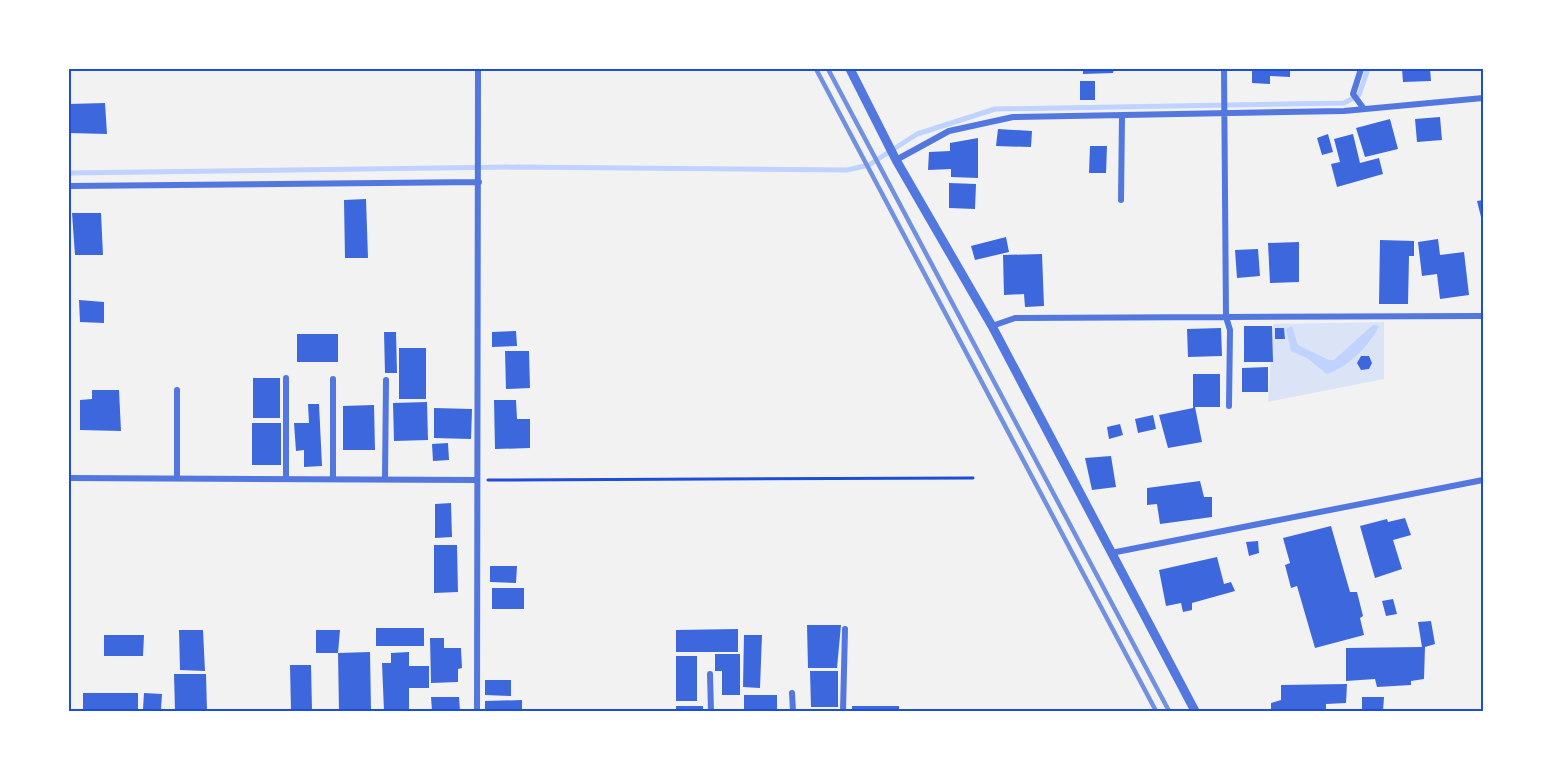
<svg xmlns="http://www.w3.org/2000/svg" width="1552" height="780" font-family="Cabin,sans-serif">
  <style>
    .green { fill: #dbe4f7 }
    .water { fill: #bfd3fe }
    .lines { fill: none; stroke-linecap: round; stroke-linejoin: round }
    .stream { stroke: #bfd3fe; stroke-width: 5 }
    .building { fill: #3d67dc }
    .path { stroke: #1d4ed8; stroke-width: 3 }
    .minor { stroke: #5277de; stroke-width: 6 }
    .tertiary { stroke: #5277de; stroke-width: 9 }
    .rail { stroke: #7290e2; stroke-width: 4.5 }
    .neatline { fill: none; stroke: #1d4ed8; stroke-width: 2 }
  </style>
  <rect width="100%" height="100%" fill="#f2f2f2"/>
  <path class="green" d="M1384,322V379L1268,402L1273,324Z"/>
  <path class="water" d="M1373,325L1379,326C1370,345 1347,368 1327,374L1307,358L1291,351L1286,329L1292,326L1298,345L1329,360H1334Z"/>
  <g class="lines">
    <path class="stream" d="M69,173L518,167L847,170L869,165L917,134L995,109L1344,103L1359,95L1368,69"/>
  </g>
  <path class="building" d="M1083,69H1114L1113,73L1083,74Z
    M1252,69H1290V77L1270,76V84L1252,83Z
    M1402,69H1430L1431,81L1403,82Z
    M1080,81H1095V100H1080Z
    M105,103L107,134L69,133V104Z
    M1440,117L1442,140L1417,142L1415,119Z
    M1390,119L1398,149L1365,157L1356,128Z
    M998,129L1032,131L1031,147L996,146Z
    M1328,134L1333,152L1322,155L1317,138Z
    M1353,134L1360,163L1379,158L1383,174L1337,187L1331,164L1340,162L1334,139Z
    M978,138V178L951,177V169L928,170L929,152L950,151V143Z
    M1090,146H1107L1106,173H1089Z
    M949,183L976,184L975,209L949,208Z
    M366,199L368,258H345L344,200Z
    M1483,200V217H1481L1477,201Z
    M72,213H101L103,255H75Z
    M1006,237L1009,252L975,260L971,246Z
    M1438,239L1440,255L1464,252L1469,295L1440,299L1437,274L1422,276L1418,242Z
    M1380,240L1414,241V256H1409L1408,304H1379Z
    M1299,242V282L1270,283L1268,243Z
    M1258,249L1260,276L1237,278L1235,250Z
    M1042,254L1044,306L1025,307L1024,294L1004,295L1003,255Z
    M79,300L104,302V323L80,322Z
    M1244,326H1272L1273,362H1244Z
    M1221,328L1222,356L1188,357L1187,329Z
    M1275,328H1284L1285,339H1275Z
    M516,331L517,346L492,347V332Z
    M384,332H396L397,373H385Z
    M297,334H338V362H297Z
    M399,348H426V399H399Z
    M505,351H529L530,388L506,389Z
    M1361,356H1369L1372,363L1369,369L1361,370L1357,363Z
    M1268,367V392H1242V368Z
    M1193,374H1220V407H1195L1202,442L1168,448L1159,415L1193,408Z
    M253,378H280V418H253Z
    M92,390H119L121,431L80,430V400L92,399Z
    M494,400H516L517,419H530V448L495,449Z
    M427,402L428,440L394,441L393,403Z
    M308,404H319L322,466L304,467V450L296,451L294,423H309Z
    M374,405L375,450H343V406Z
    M434,408L472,409L471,439L434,438Z
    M1153,415L1156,429L1138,433L1135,419Z
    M252,423H281V465H252Z
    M1120,424L1123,435L1109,439L1107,427Z
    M448,443L449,460L433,461L432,444Z
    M1111,456L1116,487L1092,490L1085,458Z
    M1200,481L1204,497H1212V517L1160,524L1157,504L1147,505V488Z
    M451,503L452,537L435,538V504Z
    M1405,518L1411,535L1393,540L1402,569L1375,578L1360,526L1387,519L1388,522Z
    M1331,526L1350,592H1357L1363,616L1360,618L1364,635L1315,648L1297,586L1291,588L1285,565L1290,563L1283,538Z
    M1258,541L1259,553L1249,556L1246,542Z
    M434,545H457L458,592L434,593Z
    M1217,557L1224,584L1231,582L1235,591L1192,603V610L1183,612L1181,603L1166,606L1159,570Z
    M490,566H517L516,583L490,582Z
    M492,588H524V609H492Z
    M1393,599L1397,614L1386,616L1382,601Z
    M1431,621L1435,644L1425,647L1424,679L1411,681V685L1377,687L1375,679L1346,681V648L1422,647L1418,622Z
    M807,625H841L837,668H808Z
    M376,628H424V646H376Z
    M738,629V652H676V630Z
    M179,630H203L205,671L180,670Z
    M316,630H340L338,653L370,652L371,711H339L338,653H316Z
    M104,635H144L143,656H104Z
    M744,635H762L760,688L743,687Z
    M430,638H444V648H461L462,668L458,669V682L431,683Z
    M409,652V666H429V688H409V711H384L382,663H391V653Z
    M715,654H740V695H722V671H715Z
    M676,656H697V701H676Z
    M290,665H311L312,711H291Z
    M810,671H838V707H811Z
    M174,674H206L207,711H175Z
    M485,680H511V696L485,695Z
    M1347,684L1346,703L1326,704V711H1271V703L1281,700V685Z
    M83,693H138V711H83Z
    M144,693L162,694L161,709H143Z
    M744,695H777V711H744Z
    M431,697H459L460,711H432Z
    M1362,697H1384L1383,711H1362Z
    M522,700V711H485V701Z
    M676,706H703V711H676Z
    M852,706H899V711H852Z"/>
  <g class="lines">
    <path class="path" d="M488,480L973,478"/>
    <path class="minor" d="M1224,69L1226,317L1483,316
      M1361,69L1353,94L1364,109
      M896,160L949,131L1013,117L1344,111L1483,98
      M69,186L479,182
      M1121,200L1122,116
      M992,326L1015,318L1226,317L1230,330L1229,406
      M286,378V479
      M69,478L477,480
      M177,478V390
      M333,479V379
      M385,479L386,380
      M1111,553L1483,480
      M710,674L711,711
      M792,693L793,711
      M477,711L478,69
      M843,711L845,629"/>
    <path class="tertiary" d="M850,69L896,160L992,326L1195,711"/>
    <path class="rail" d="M816,69L1156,711
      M828,69L1169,711"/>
  </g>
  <rect width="1552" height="780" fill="none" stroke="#ffffff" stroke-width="141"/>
  <rect x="70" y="70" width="1412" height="640" class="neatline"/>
</svg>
